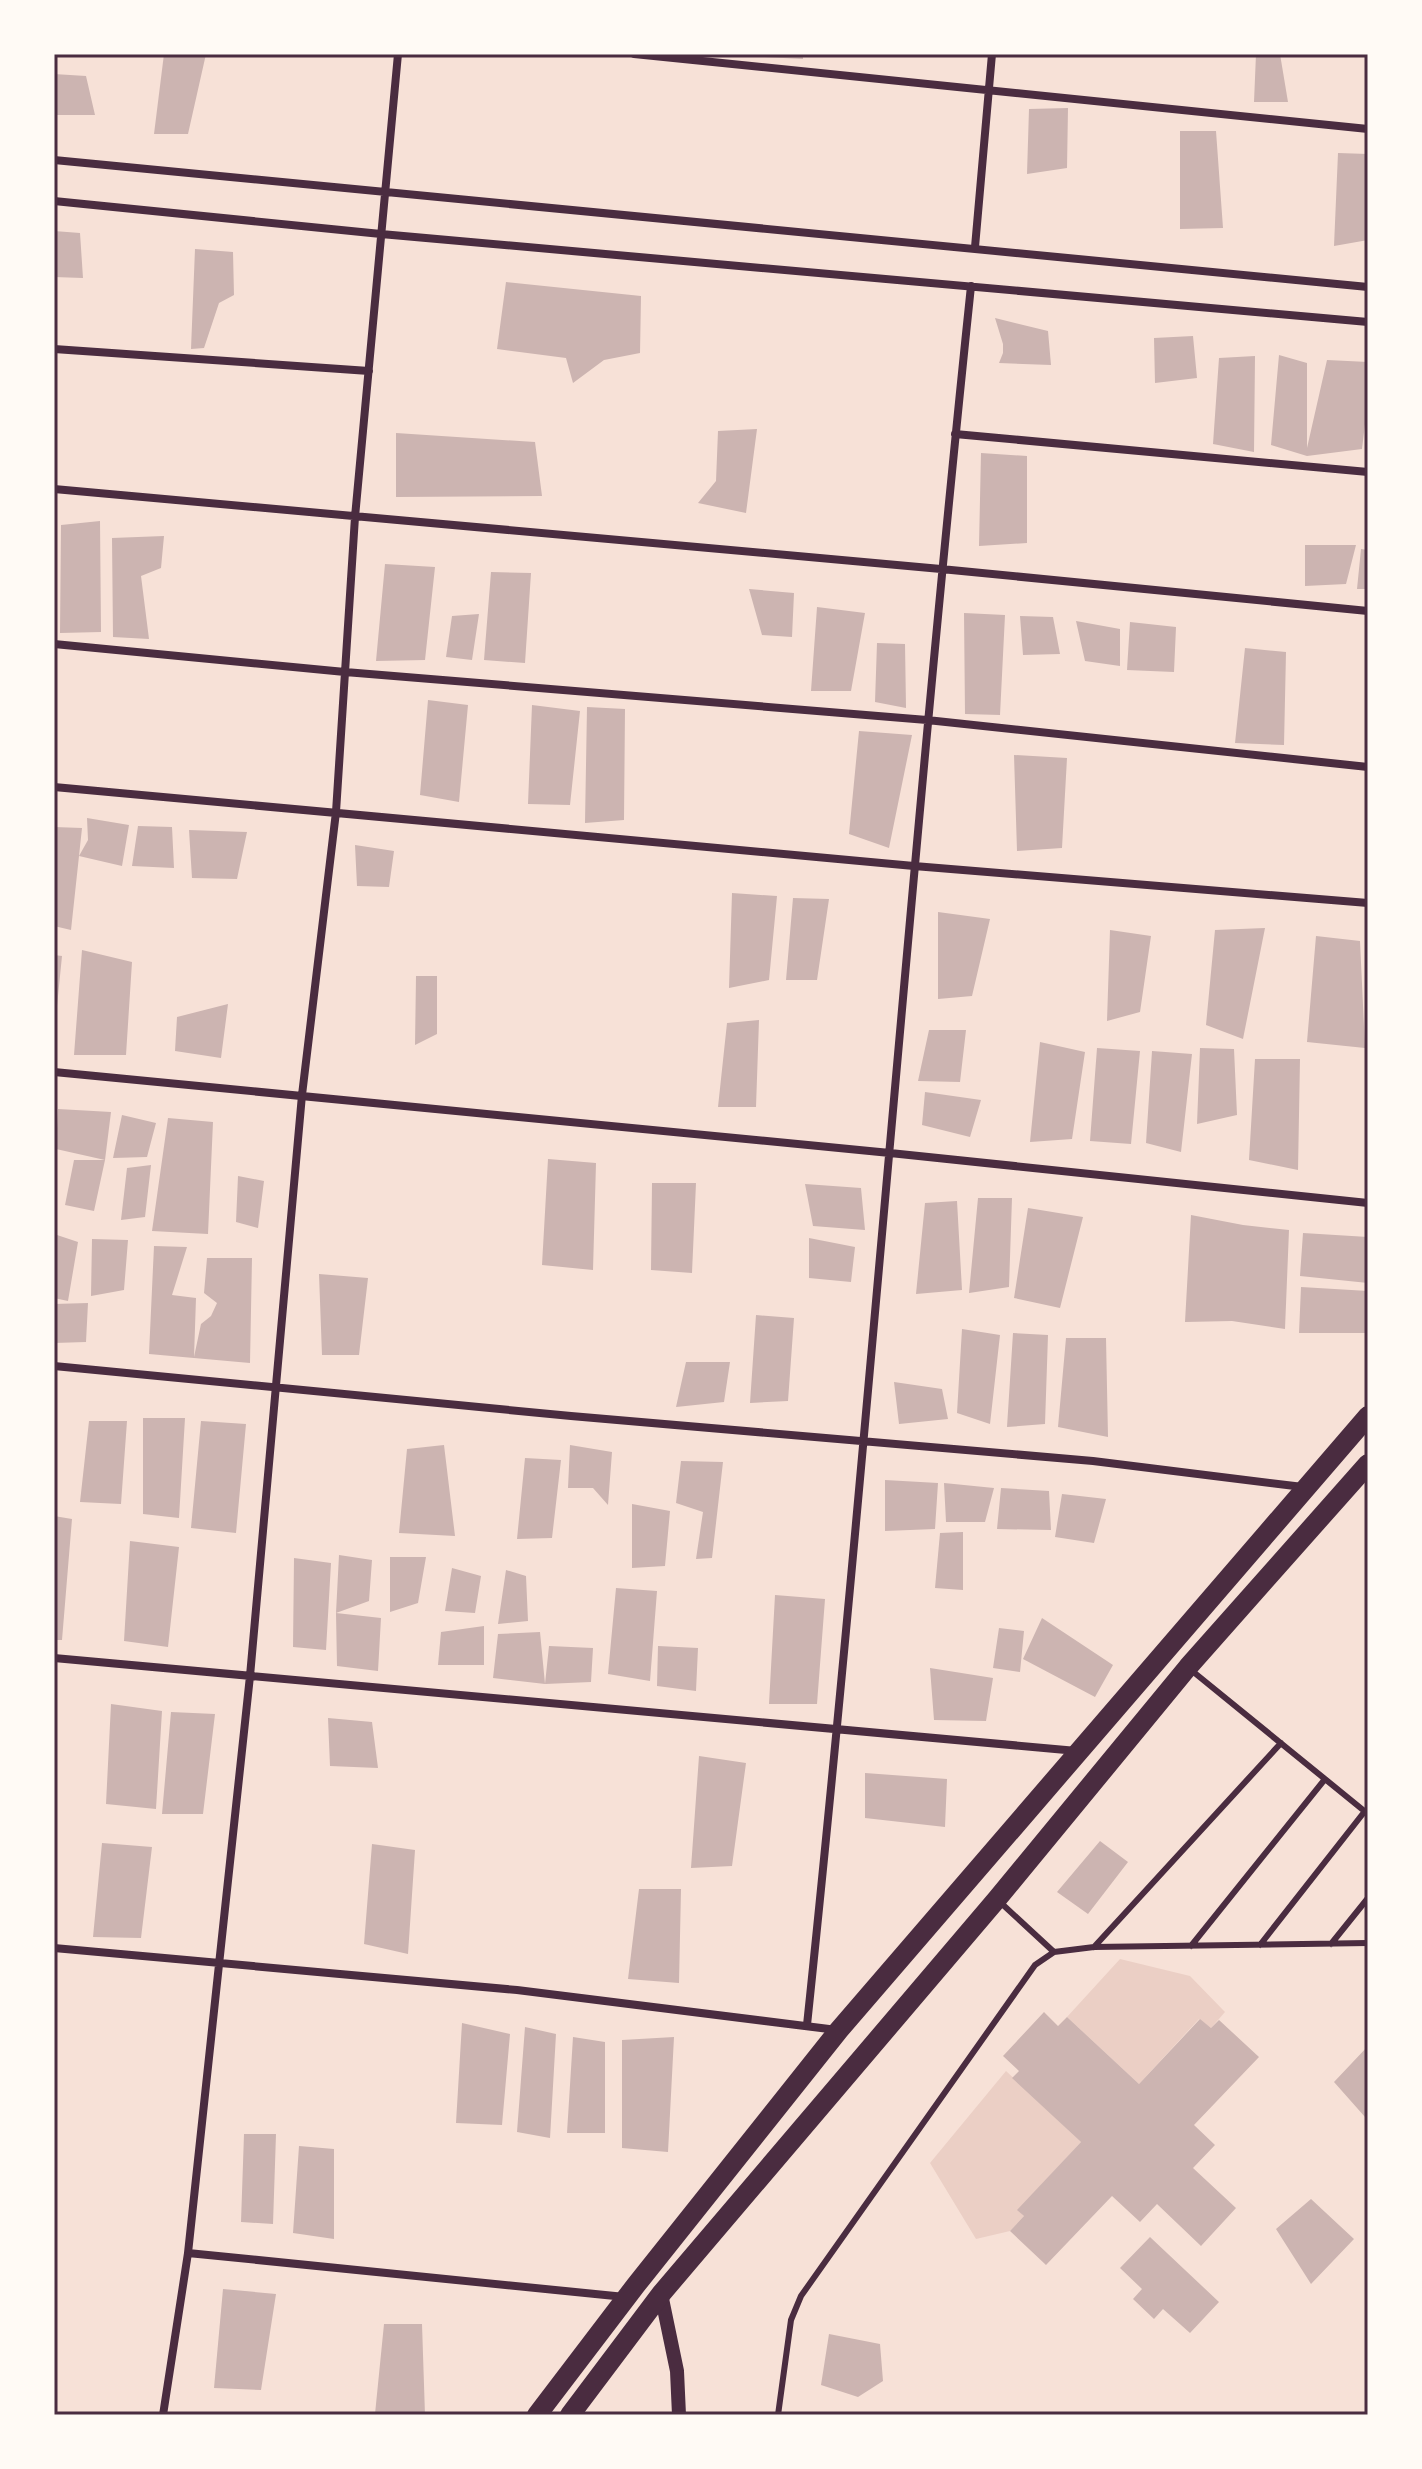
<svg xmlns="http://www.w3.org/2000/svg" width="1422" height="2469" font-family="'Public Sans',sans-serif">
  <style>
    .green { fill: #ebcfc5 }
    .building { fill: #ccb4b1 }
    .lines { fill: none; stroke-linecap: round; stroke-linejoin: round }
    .service { stroke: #4a2c40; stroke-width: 6 }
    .minor { stroke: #4a2c40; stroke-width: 8 }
    .tertiary { stroke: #4a2c40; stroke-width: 14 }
    .trunk { stroke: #4a2c40; stroke-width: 20 }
    .neatline { fill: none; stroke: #4a2c40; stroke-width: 3 }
  </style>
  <rect width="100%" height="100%" fill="#f7e1d7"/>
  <path class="green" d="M1120,1959L1190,1976L1225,2012L1211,2028L1199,2019L1139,2084L1067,2017Z
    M1006,2071L1081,2142L1018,2210L1024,2216L1010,2231L976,2239L930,2163Z"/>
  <path class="building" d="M164,54H206L188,134H154Z
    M764,54H803V59L764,57Z
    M1256,54H1280L1288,102H1254Z
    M54,74L86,76L95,115H54Z
    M1068,108L1067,168L1027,174L1029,109Z
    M1180,131H1216L1223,228L1180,229Z
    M1338,153L1368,154V240L1334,246Z
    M54,231L80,233L83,278L54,277Z
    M195,249L233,252L234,295L219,303L204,348L191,349Z
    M506,282L641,296L640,353L604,360L573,383L566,358L497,349Z
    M995,318L1048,331L1051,365L999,363L1003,353V344Z
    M1193,336L1197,378L1155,383L1154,338Z
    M1279,355L1307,363V448L1327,360L1368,362V399L1362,449L1307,456L1271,445Z
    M1255,356L1254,452L1213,444L1219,358Z
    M757,429L746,513L698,503L716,481L718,431Z
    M396,433L535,442L542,496L396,497Z
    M981,453L1027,456V543L979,546Z
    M100,521L101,632L60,633L61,525Z
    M164,536L161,568L141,576L149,639L113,637L112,538Z
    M1305,545H1356L1346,584L1305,586Z
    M1361,549L1368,550V589H1357Z
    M385,564L435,567L425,660L376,661Z
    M491,572L531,573L525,663L484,660Z
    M749,589L794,593L792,637L762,635Z
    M817,607L865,613L851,691H811Z
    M964,613L1005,615L1000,715L965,714Z
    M479,614L472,660L446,657L452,616Z
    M1020,616L1053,617L1060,654L1023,655Z
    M1076,621L1120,629V666L1085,661Z
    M1130,622L1176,627L1174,672L1127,670Z
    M877,643L905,644L906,708L875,702Z
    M1245,648L1286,652L1284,745L1235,743Z
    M428,700L468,705L459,802L420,795Z
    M532,705L580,711L570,805L528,804Z
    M587,707L625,709L624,820L585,823Z
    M859,731L912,735L889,848L849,834Z
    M1014,755L1067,758L1062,848L1017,851Z
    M87,818L129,825L122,866L79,856L71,930L54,926V827L82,828L79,856L88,840Z
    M138,826L172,827L174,868L132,866Z
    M189,830L247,832L237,879L192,878Z
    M355,845L394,851L389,887L357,886Z
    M732,893L777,896L769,980L729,988Z
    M793,898L829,899L817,980H786Z
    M938,912L990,919L972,996L938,999Z
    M1265,928L1243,1039L1206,1025L1215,930Z
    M1110,930L1151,936L1140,1012L1107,1021Z
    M1316,936L1360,941L1365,1048L1366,1039H1368V1048H1365L1307,1042Z
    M82,950L132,962L126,1055H74Z
    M54,955L62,956L56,1016H54Z
    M416,976H437V1034L415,1045Z
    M228,1004L221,1058L175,1051L177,1017Z
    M759,1020L756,1107H718L727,1023Z
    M929,1030H966L960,1082L918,1081Z
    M1040,1042L1085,1052L1072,1139L1030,1142Z
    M1097,1048L1140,1051L1131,1144L1090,1141Z
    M1200,1048L1234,1049L1237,1115L1197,1124Z
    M1152,1051L1192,1054L1181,1152L1146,1143Z
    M1255,1059H1300L1298,1170L1249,1160Z
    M925,1092L981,1100L970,1137L922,1125Z
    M58,1109L111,1112L105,1160L94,1211L65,1205L74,1160H105L56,1149Z
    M122,1115L156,1123L147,1157L113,1158Z
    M168,1118L213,1122L208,1234L152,1231Z
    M548,1159L596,1163L593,1270L542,1265Z
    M151,1165L145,1217L121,1220L127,1168Z
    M238,1176L264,1181L258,1228L236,1222Z
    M652,1183H696L692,1273L651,1270Z
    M805,1184L861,1188L865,1230L813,1226Z
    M978,1198H1012L1009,1287L969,1293Z
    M957,1201L962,1290L916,1294L925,1203Z
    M1028,1208L1083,1217L1060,1308L1014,1298Z
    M1191,1215L1243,1225L1289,1230L1285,1329L1232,1321L1185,1322Z
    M1303,1233L1368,1237V1283L1300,1276Z
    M54,1234L78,1242L68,1301L54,1298Z
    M809,1238L855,1247L851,1282L809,1278Z
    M92,1239L128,1240L124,1290L91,1296Z
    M154,1246L187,1247L172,1295L196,1298L194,1357L201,1324L211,1316L217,1303L204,1293L207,1258H252L250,1363L149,1354Z
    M319,1274L368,1278L359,1355H322Z
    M1301,1287L1368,1291V1333H1299Z
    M88,1303L86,1342L54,1343V1304Z
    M756,1315L794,1318L788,1401L750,1403Z
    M962,1329L1000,1335L990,1424L957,1413Z
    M1013,1333L1048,1335L1045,1424L1007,1427Z
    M1066,1338H1106L1108,1437L1058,1427Z
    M686,1362H730L724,1402L676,1407Z
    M894,1382L942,1389L948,1419L899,1424Z
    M143,1418H185L179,1518L143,1514Z
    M89,1421H127L121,1504L80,1502Z
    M201,1421L246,1424L236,1533L191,1528Z
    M444,1445L455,1536L399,1533L407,1449Z
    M570,1445L612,1452L608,1505L593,1488H568Z
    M525,1458L561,1460L552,1538L517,1539Z
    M681,1461L723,1462L712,1558L696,1559L703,1512L676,1503Z
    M885,1480L938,1483L935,1529L885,1531Z
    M944,1483L994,1488L985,1522H946Z
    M1001,1488L1049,1491L1051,1530L997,1529Z
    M1062,1494L1106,1499L1094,1543L1055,1537Z
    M632,1504L670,1511L665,1566L632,1568Z
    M54,1516L72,1519L62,1640H54Z
    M963,1532V1590L935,1588L940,1533Z
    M130,1541L179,1547L168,1647L124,1641Z
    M339,1555L372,1560L369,1601L336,1613Z
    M390,1557H426L418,1603L390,1612Z
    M294,1558L331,1563L326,1650L293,1647Z
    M452,1568L481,1576L475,1613L445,1611Z
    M506,1570L526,1576L528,1621L498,1624Z
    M616,1588L657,1591L650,1681L608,1674Z
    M775,1595L825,1599L817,1704H769Z
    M336,1613L381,1618L378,1671L337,1666Z
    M1042,1618L1113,1665L1095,1697L1023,1659Z
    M484,1626V1665H438L441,1632Z
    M999,1628L1024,1631L1020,1672L993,1668Z
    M540,1632L545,1684L549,1646L593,1648L591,1682L545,1684L493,1678L498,1634Z
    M658,1646L698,1648L696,1691L657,1686Z
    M930,1668L993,1678L986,1721L934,1720Z
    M111,1704L162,1711L156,1809L106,1804Z
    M171,1712L215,1714L203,1814H162Z
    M328,1718L372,1722L378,1768L330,1766Z
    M699,1756L746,1763L732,1866L691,1868Z
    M865,1773L947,1779L945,1827L865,1818Z
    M1100,1841L1128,1862L1088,1914L1057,1892Z
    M102,1843L152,1847L141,1938L93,1937Z
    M372,1844L415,1850L408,1954L364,1944Z
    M639,1889H681L679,1983L628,1979Z
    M1044,2012L1058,2026L1067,2017L1139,2084L1200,2019L1211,2028L1219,2020L1259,2057L1194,2125L1215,2145L1193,2168L1236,2208L1201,2246L1157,2204L1140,2222L1112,2196L1046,2265L1010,2231L1024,2216L1017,2210L1081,2142L1012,2078L1019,2071L1003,2056Z
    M462,2023L510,2034L502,2125L456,2123Z
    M525,2027L556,2034L550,2138L517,2132Z
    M573,2037L605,2042V2133H567Z
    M674,2037L668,2152L622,2148V2040Z
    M1368,2046V2115L1365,2117L1334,2082Z
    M244,2134H276L273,2224L241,2222Z
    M299,2146L334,2149V2239L293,2233Z
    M1311,2199L1354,2239L1311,2284L1276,2229Z
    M1150,2237L1219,2302L1190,2333L1163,2309L1154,2319L1133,2299L1142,2289L1120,2268Z
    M223,2289L276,2294L261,2390L214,2388Z
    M384,2324H422L425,2415L375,2414Z
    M829,2334L880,2344L883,2381L858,2397L821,2385Z"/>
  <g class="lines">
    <path class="service" d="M1191,1670L1368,1814
      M1001,1903L1054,1952
      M1331,1944L1368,1898
      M1260,1945L1365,1811
      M1191,1946L1325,1779
      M1094,1947L1281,1743
      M778,2415L791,2320L801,2296L1035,1965L1054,1952L1094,1947L1368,1943"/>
    <path class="minor" d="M634,54L1368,129
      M54,160L1368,287
      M54,201L381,234L1368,322
      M975,247L992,54
      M54,349L369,371
      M955,434L1368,472
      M54,489L941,569L1368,611
      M54,644L345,672L927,720L1368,767
      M54,787L914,866L1368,903
      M54,1072L890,1153L1368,1203
      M54,1366L571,1416L1093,1461L1303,1487
      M54,1658L1077,1751
      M54,1948L517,1990L837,2030
      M807,2025C868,1446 910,865 971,286
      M188,2253L625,2297
      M163,2415L188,2253L250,1676L302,1095L336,812L355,517L398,54"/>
    <path class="tertiary" d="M661,2294L677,2371L679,2415"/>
    <path class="trunk" d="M537,2415L636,2285L839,2030L1368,1416
      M570,2415L661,2294L997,1899L1188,1667L1368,1464"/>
  </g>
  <rect width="1422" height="2469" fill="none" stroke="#fffaf5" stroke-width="112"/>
  <rect x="56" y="56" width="1310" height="2357" class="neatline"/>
</svg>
